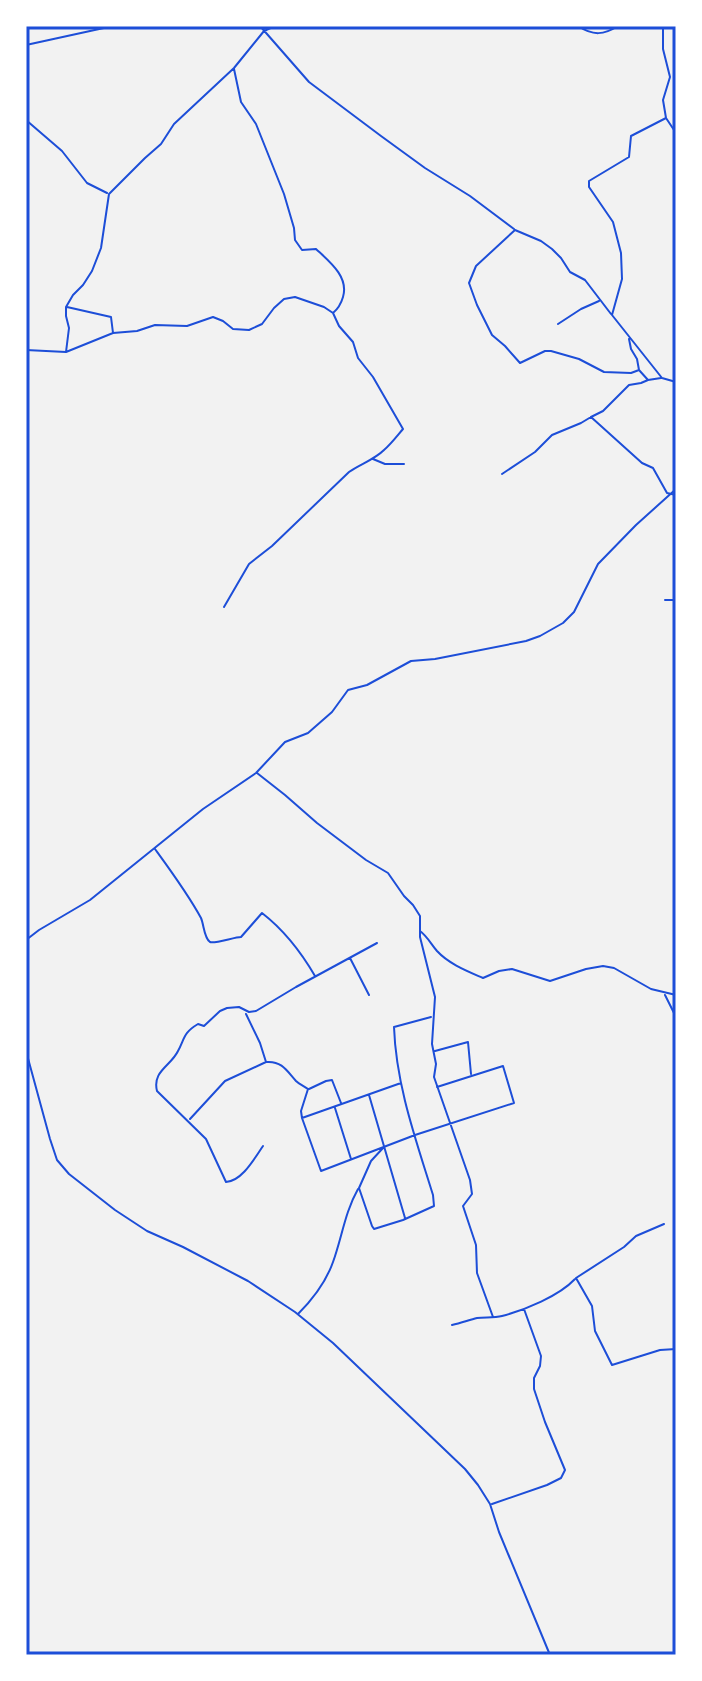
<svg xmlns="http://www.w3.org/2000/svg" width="702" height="1681" font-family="'PT Sans',sans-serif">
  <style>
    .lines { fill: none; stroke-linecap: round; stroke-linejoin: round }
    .minor { stroke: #1d4ed8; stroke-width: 2 }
    .neatline { fill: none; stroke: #1d4ed8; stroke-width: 3 }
  </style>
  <rect width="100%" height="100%" fill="#f2f2f2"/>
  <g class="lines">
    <path class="minor" d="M260,26L309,82L381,136L425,168L470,196L514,229
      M578,26C593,36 604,35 618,26
      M663,26V49L670,77L663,100L666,118L631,136L629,157L589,181V187L613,222L621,253L622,279L612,315L662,378L676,382
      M26,45L113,26
      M234,69L241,102L256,124L284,194L294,228L295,240L302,250L316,249C330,262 349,277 343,297C341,304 339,308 333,313
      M666,118L676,133
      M26,120L62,151L87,183L107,193
      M67,307L111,317L113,333
      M611,314L585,280L570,272L561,258L552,249L541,241L515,230L476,266L469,283L477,305L492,335L505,346L520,363L545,351H551L579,359L604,372L631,373L639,370
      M558,324L581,309L599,301
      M629,339L631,349L637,359L639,370L648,380L661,378
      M26,350L66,352L69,328L66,316V307L73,295L83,285L92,271L101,248L109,194L145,158L161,144L174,124L234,68L264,31L275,26
      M66,352L113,333L137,331L155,325L187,326L213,317L223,321L233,329L249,330L262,324L274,308L284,299L295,297L324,307L333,313L339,326L353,342L358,358L373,377L403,429C397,436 391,444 384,450C374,460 360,464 349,472L272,546L249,564L224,607
      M591,417L603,411L629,385L641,383L648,380
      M373,459L385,464H404
      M502,474L535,452L552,435L581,423L591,417L642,463L653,468L667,493L676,495
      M665,600H676
      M257,773L285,795L317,823L366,860L388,873L404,896L413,905L420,916V937L435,997L432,1044L436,1064L434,1077L470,1180L472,1194L463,1206L476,1245L477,1273L493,1317
      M155,849C171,871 188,894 201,918C204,925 204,938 210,942C214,944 235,937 241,937L262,913C284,930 301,952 315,976
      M420,931C427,936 431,944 437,951C449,964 467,971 483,978L499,971L512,969L550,981L586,969L603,966L614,968L651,989L676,995
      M26,940L39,930L90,900L203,809L256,773L285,742L308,733L332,712L348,690L367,685L411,661L435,659L526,641L540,636L563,623L574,612L598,564L636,525L676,489
      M350,958L369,995
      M665,995L676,1017
      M26,1051L50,1139L57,1160L69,1174L115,1210L147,1231L183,1247L248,1281L295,1312L333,1343L465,1469L478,1485L490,1504L499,1532L550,1655
      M435,1051L468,1042L471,1074
      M267,1062C282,1061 287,1071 296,1081C299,1084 304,1086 308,1089L301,1111L302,1118
      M401,1083L302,1118L321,1171L415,1135L514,1103L503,1066L437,1087
      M309,1089L326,1081L332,1080L341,1103
      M369,1095L405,1218
      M335,1108L351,1159
      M190,1119L225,1081L266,1062L260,1043L246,1014
      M263,1146C254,1159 242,1181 226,1182L206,1139L157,1091C152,1071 171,1066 178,1051C185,1038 183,1033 198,1024L204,1026L220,1011L227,1008L239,1007L249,1012L256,1011L296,987L377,943
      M383,1148L371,1161L359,1188L372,1226L374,1229L403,1220L434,1206L433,1195C416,1140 396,1085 394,1027L431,1017
      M664,1224L636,1236L624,1247L576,1278L592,1306L595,1331L612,1365L660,1350L676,1349
      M298,1314C313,1299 326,1282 333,1262C342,1237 345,1212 358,1189
      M452,1325C461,1323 469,1320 477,1318C485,1317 494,1318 502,1316C525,1310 559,1296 575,1279
      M492,1504L547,1485L561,1478L565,1470L545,1422L534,1389V1378L540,1366L541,1356L524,1309
      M26,1651L28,1655"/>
  </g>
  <rect width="702" height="1681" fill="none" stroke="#ffffff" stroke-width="56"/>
  <rect x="28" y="28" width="646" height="1625" class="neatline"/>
</svg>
